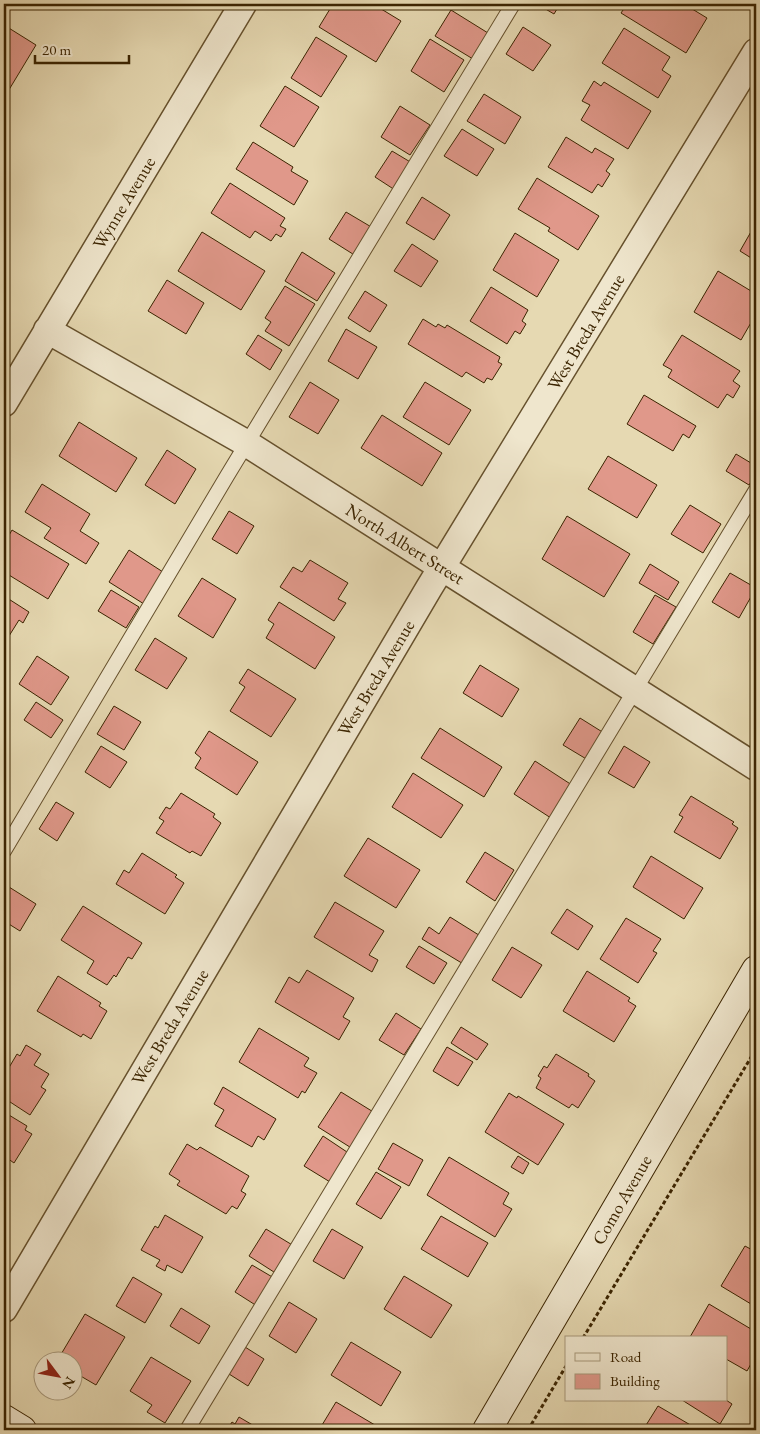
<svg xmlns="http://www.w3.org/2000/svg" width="760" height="1434" font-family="'EB Garamond',serif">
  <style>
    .building { fill: #e0988a; stroke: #3b2401 }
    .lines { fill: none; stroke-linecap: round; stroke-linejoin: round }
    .lane-casing { stroke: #66512d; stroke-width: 16 }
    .street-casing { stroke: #66512d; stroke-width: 29 }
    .secondary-casing { stroke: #3b2401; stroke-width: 30 }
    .path { stroke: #3b2401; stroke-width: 3; stroke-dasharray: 4 2.5; stroke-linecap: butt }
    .lane { stroke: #efe6cd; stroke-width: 14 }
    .street { stroke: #efe6cd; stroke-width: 26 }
    .secondary { stroke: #efe6cd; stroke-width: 28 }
    .labels { text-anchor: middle; stroke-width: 4; stroke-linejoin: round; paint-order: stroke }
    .street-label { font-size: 18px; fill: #3b2401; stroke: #efe6cd }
  </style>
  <rect width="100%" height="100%" fill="#e6d9b2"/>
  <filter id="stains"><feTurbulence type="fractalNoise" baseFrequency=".004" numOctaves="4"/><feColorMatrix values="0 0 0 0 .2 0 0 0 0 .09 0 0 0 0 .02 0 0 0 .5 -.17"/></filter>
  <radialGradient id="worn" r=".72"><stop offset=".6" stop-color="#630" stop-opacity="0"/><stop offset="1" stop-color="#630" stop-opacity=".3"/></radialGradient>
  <path class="building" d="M333,4H373L401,21L376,62L319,27Z
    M537,4H560L554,14Z
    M627,4H684L707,18L686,53L621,13Z
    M451,10L488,33L473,59L435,36Z
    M4,25L36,45L4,98Z
    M523,27L551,45L533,71L506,54Z
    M624,28L670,57L662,70L671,76L658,98L602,63Z
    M316,37L347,56L321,97L291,78Z
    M430,39L464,60L444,92L411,71Z
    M594,81L601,86L604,82L651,111L628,149L581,120L590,105L582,101Z
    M285,86L319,107L294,147L260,126Z
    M484,94L521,117L505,144L467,121Z
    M400,106L430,125L410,155L381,137Z
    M462,129L494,149L477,176L444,156Z
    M566,137L592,153L595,148L614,159L606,171L610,174L602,187L598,184L592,193L548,167Z
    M253,142L293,167L291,171L308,181L294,205L236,169Z
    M392,151L412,163L395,190L375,177Z
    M537,178L599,216L578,250L548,231L550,228L518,209Z
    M230,183L285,218L280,226L286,229L281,237L276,234L271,241L255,231L250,238L211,213Z
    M422,197L450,215L434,240L406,223Z
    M346,212L373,228L356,256L329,239Z
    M756,223V261L740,251Z
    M202,232L265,271L241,310L178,271Z
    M515,233L559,260L537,297L493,270Z
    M412,244L438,261L421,287L394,271Z
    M302,252L335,273L317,301L285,281Z
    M718,271L756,294V314L741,340L694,312Z
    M167,280L204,303L186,334L148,311Z
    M285,286L315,304L289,346L265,331L271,322L265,318Z
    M491,287L528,310L522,321L526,324L520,334L515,331L507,344L470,321Z
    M365,291L387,305L370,332L348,318Z
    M423,319L436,327L438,324L445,328L447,325L500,357L498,362L502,364L492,380L487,378L484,383L466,372L462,377L408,344Z
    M346,329L377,347L358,379L328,361Z
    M258,335L282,350L270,370L246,354Z
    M682,335L740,371L733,381L740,386L733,398L727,394L718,408L668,377L672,370L663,365Z
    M310,382L339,400L318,434L289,417Z
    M425,382L471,410L449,445L403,417Z
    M644,395L696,426L689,438L683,434L673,451L627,424Z
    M382,415L442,453L422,486L361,448Z
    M79,422L137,458L116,492L59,456Z
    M167,450L196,469L175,504L145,485Z
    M736,454L756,466V474L749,485L726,471Z
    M608,456L657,485L637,518L588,489Z
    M42,484L90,514L80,531L99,543L86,564L44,538L51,528L25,512Z
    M690,505L721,524L703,553L671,534Z
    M229,511L254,526L237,554L212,539Z
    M567,516L630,554L604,597L542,559Z
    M12,530L69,564L48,599L4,572V564L8,558L4,556V544Z
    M129,550L163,572L144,604L109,582Z
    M310,560L348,583L338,599L346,603L334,621L280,587L293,567L302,572Z
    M650,564L679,582L668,600L639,583Z
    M730,573L756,588L739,618L712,602Z
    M202,578L236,599L213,638L178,616Z
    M111,590L139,607L126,628L98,611Z
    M655,595L676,607L653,644L633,632Z
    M4,596L29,612L23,623L19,620L4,644Z
    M279,602L335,637L315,669L266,638L274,624L268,620Z
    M155,638L187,658L167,689L135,670Z
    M37,656L69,677L51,705L19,684Z
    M480,665L519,689L502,717L463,693Z
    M248,669L296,699L271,737L230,711L245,687L239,683Z
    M36,702L63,720L51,738L24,720Z
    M114,706L141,722L124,750L97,734Z
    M580,718L604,733L588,760L563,745Z
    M440,728L502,767L484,797L421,758Z
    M209,731L258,762L237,795L195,768L201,758L195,753Z
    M101,746L127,762L110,788L85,772Z
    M624,746L650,762L634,788L608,773Z
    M535,761L575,787L554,820L514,794Z
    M413,773L463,805L441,838L392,807Z
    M181,793L215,814L213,817L221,823L201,856L192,851L190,853L156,833L164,821L159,818L166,807L170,809Z
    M691,796L734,822L732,824L738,828L720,859L674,832L683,817L679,815Z
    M56,802L74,813L57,841L39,829Z
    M368,838L420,870L396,908L344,876Z
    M485,852L514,870L495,901L466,882Z
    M142,853L177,875L175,877L184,883L165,914L116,884L124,870L129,873Z
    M651,856L703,888L684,919L633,887Z
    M9,887L36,904L20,931L4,921V895Z
    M335,902L384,931L369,955L378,960L372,972L314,937Z
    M83,906L142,943L132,959L128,957L116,977L114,975L107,985L87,973L94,961L61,940Z
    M567,909L593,926L578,950L551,933Z
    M450,917L482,937L465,965L422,939L429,927L439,934Z
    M626,918L661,939L653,951L657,953L638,983L600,959Z
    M419,946L447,963L434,984L406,967Z
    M512,947L542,965L521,998L492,980Z
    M307,970L354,998L343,1017L350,1021L339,1040L275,1002L289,977L299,983Z
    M587,971L630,998L628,1001L636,1006L614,1042L563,1011Z
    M58,976L101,1003L99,1006L107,1011L91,1039L83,1034L81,1037L37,1011Z
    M396,1013L421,1029L404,1055L379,1040Z
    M461,1027L488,1044L477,1060L451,1043Z
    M259,1028L309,1058L304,1066L317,1073L305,1093L302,1091L298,1098L239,1062Z
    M26,1045L41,1054L34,1065L49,1074L41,1087L46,1090L30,1115L4,1098V1076L17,1054L20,1056Z
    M447,1047L473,1062L458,1086L433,1071Z
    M556,1054L589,1074L588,1076L595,1081L578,1108L572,1104L569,1108L536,1088L541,1078L538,1076L544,1066L547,1068Z
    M223,1087L276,1119L264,1140L258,1136L252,1147L215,1126L224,1110L214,1104Z
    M341,1092L375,1113L353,1149L318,1127Z
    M509,1093L517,1098L518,1096L564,1124L538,1165L485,1132Z
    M4,1112L27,1126L25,1130L32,1134L14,1163L7,1158L4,1162Z
    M323,1136L353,1156L335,1185L304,1166Z
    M393,1143L423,1160L409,1186L378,1169Z
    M187,1144L197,1150L200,1147L249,1176L241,1191L246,1194L237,1209L232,1206L226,1214L177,1185L180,1181L169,1174Z
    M518,1156L529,1163L523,1174L511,1167Z
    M449,1157L509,1193L503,1204L512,1209L495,1237L427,1195Z
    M376,1172L401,1187L381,1219L356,1204Z
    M165,1215L203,1237L182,1273L167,1265L165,1271L156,1266L160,1260L141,1250L155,1226L158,1228Z
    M441,1216L488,1243L468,1277L421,1249Z
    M266,1229L294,1246L277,1274L249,1256Z
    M332,1229L363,1247L344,1279L313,1261Z
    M745,1246L756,1252V1307L721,1286Z
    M252,1265L274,1278L257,1306L235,1292Z
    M404,1276L452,1305L431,1338L384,1309Z
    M133,1277L162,1294L145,1323L116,1306Z
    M289,1302L317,1319L296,1353L269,1336Z
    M709,1304L756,1332V1355L747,1371L726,1359V1338L690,1337Z
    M181,1308L210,1326L199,1344L170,1326Z
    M85,1314L125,1337L96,1385L72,1371V1362L57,1361Z
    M351,1342L401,1372L381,1406L331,1375Z
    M245,1347L264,1359L248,1386L229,1374Z
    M151,1357L191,1381L165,1423L147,1412L152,1405L130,1391Z
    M682,1400H726L732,1404L720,1424Z
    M336,1402L380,1428L378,1430H319Z
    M658,1406L699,1430H643Z
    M239,1417L256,1427L255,1430H227L232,1422L235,1424Z"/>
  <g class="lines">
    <defs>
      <path id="lane" d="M4,851L227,476L513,4
        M187,1430L756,490"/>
      <path id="street" d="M47,330L246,443L756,767
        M4,403L243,4
        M4,1309L429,588L756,52"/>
      <path id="secondary" d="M4,1419L22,1430
        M487,1430L756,970"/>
    </defs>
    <use href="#lane" class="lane-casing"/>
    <use href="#street" class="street-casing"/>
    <use href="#secondary" class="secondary-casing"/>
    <path class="path" d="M583,1338L756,1049
      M528,1430L566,1366"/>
    <use href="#lane" class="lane"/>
    <use href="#street" class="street"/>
    <use href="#secondary" class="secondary"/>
  </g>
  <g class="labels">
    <g class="street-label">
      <text transform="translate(124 203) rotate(-59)" y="6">Wynne Avenue</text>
      <text transform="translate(586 332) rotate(-59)" y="6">West Breda Avenue</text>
      <text transform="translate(405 544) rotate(32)" y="6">North Albert Street</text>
      <text transform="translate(376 678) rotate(-59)" y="6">West Breda Avenue</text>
      <text transform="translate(170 1027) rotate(-59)" y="6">West Breda Avenue</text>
      <text transform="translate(622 1200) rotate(-60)" y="6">Como Avenue</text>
    </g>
  </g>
  <rect width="760" height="1434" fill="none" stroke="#e6d9b2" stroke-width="20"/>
  <rect x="5" y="5" width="750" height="1424" fill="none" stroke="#3b2401" stroke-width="2.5"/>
  <rect x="10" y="10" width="740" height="1414" fill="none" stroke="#3b2401"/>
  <rect x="565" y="1336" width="162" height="65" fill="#efe6cd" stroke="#a7987b"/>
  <rect x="575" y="1353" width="25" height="8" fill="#efe6cd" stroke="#a7987b"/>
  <text x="610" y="1362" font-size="15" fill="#3b2401">Road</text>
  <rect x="575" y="1374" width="25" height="15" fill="#e0988a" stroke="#a7987b"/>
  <text x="610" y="1386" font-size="15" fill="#3b2401">Building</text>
  <g transform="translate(58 1376) rotate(122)"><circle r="24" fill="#efe6cd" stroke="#a7987b"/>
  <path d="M0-4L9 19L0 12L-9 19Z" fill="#8f2418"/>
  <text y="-8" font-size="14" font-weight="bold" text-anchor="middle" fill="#3b2401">N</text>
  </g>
  <path d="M35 55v8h94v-8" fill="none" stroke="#3b2401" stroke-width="2.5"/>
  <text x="42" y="55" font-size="15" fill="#3b2401" stroke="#efe6cd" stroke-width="4" paint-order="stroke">20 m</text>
  <rect width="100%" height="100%" filter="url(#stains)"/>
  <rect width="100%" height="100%" fill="url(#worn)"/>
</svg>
